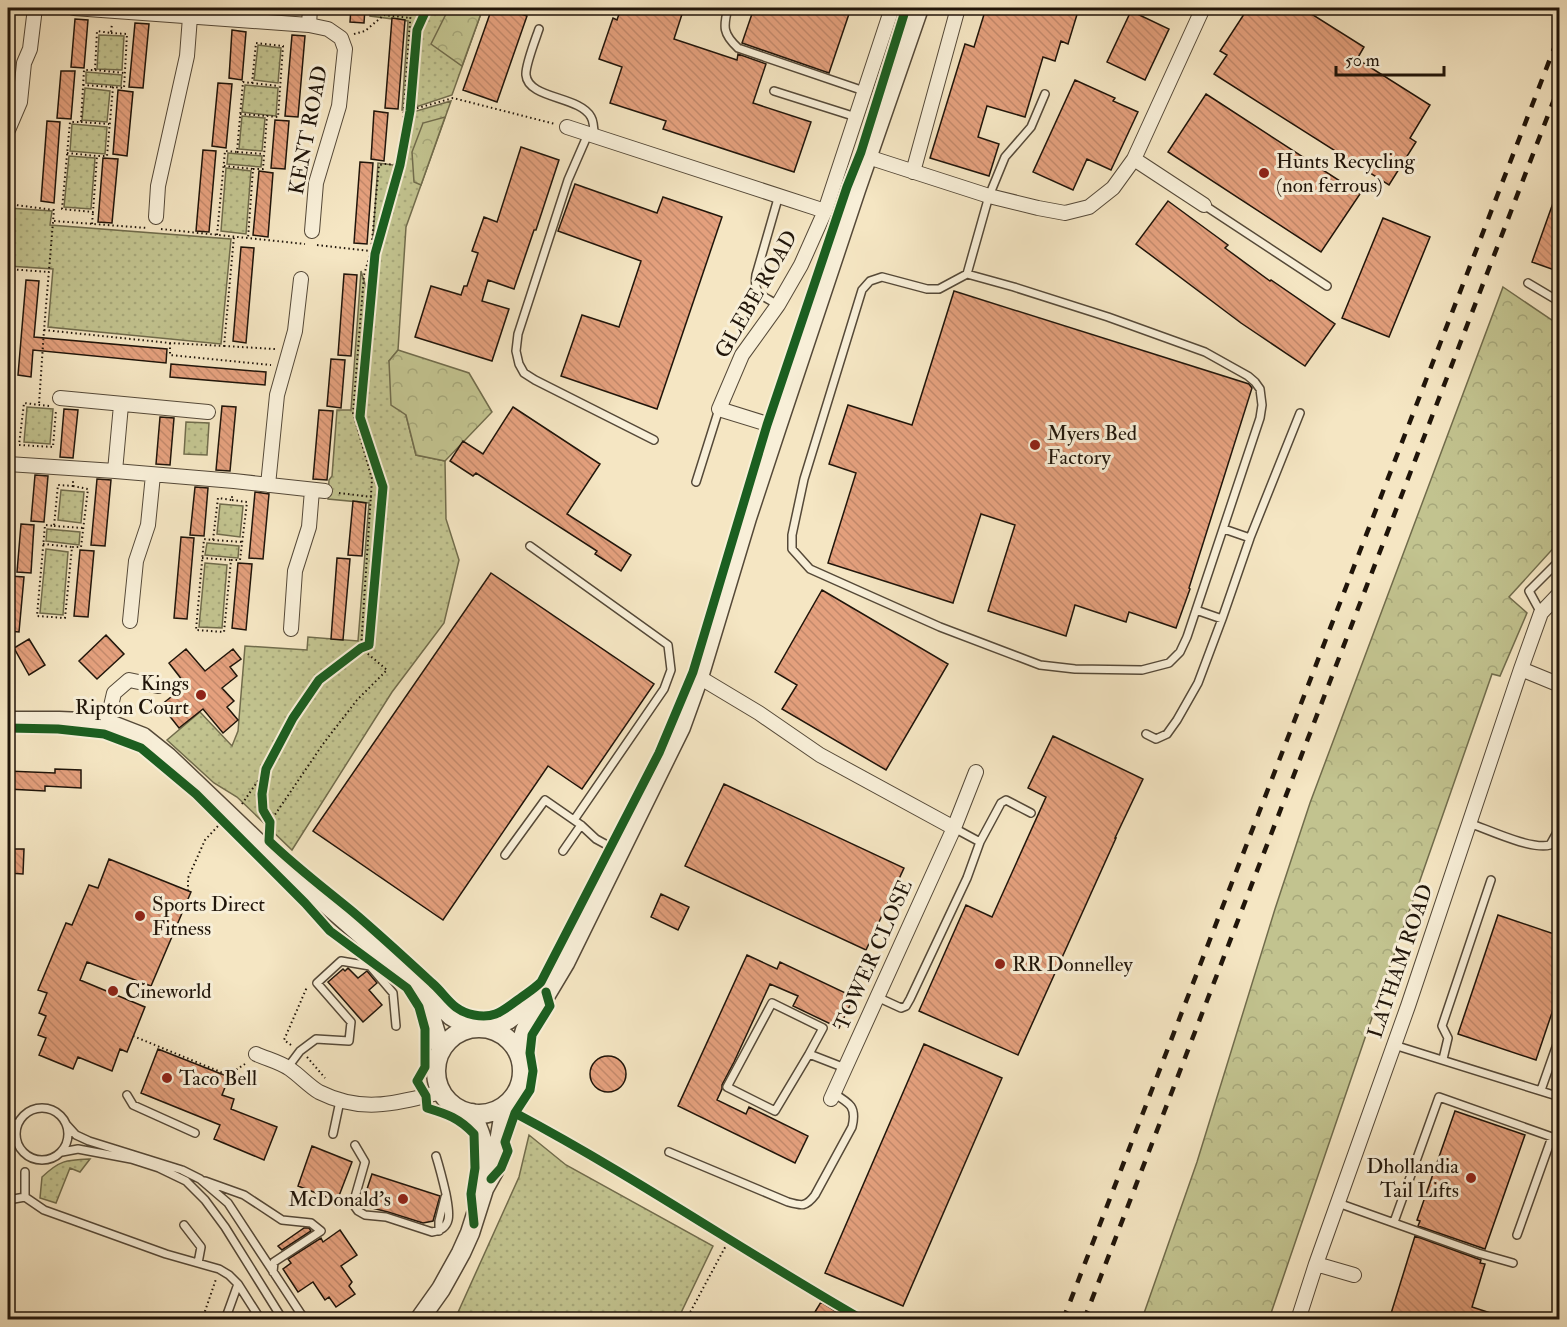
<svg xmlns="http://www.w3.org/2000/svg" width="1567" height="1327" font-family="'IM FELL Double Pica',serif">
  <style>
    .grass { fill: url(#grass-dots); stroke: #716c4c; stroke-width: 1.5 }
    .forest { fill: url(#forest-crowns); stroke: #716c4c; stroke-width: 1.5 }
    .building { fill: url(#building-back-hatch); stroke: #20150a; stroke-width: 1.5 }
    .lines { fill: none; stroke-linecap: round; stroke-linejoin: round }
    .service-casing { stroke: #554938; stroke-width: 10 }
    .minor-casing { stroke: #554938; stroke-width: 16 }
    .tertiary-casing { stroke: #554938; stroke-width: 21 }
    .path { stroke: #20150a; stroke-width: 2; stroke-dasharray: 1.5 3; stroke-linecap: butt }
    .service { stroke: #f8efd8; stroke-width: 7 }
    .minor { stroke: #f8efd8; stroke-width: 14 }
    .tertiary { stroke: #f8efd8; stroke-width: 18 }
    .rail { stroke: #20150a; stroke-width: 4.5; stroke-dasharray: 10 10; stroke-linecap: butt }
    .cycleway-casing { stroke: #f8efd8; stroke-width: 13 }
    .cycleway { stroke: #1b5e20; stroke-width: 9 }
    .poi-dot { fill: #8f2418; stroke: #f8efd8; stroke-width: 2 }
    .labels { text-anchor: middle; stroke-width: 6; stroke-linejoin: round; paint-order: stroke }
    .street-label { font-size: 21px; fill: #20150a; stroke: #f8efd8 }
    .poi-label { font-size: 21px; fill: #20150a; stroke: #f8efd8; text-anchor: start }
  </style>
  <defs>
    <pattern id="grass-dots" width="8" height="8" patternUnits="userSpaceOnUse" patternTransform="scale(1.5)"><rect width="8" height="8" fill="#c2c38f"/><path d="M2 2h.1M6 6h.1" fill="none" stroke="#a6a77a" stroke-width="1.8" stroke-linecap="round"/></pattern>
    <pattern id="forest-crowns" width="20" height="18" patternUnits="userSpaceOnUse" patternTransform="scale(1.5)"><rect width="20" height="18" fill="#c2c38f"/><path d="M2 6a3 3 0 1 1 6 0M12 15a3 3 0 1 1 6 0" fill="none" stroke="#a6a77a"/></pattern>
    <pattern id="building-back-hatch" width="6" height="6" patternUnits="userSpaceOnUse" patternTransform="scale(1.5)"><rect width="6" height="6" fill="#e4a07d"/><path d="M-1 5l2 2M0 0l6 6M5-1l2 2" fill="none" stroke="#c3896b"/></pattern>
  </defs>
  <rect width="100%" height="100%" fill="#f5e6c3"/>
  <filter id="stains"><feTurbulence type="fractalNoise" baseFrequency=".00333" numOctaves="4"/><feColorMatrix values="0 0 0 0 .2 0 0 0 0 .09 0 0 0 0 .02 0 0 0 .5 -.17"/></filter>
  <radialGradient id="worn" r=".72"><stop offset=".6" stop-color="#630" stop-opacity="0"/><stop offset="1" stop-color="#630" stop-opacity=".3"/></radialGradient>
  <path class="grass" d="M371,8H483L452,95L407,110H402L408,21L370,16Z
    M99,35L124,36L122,70L97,69Z
    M258,45L281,48L278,83L254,80Z
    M86,72L122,75L121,86L86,83Z
    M245,85L278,88L276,116L242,112Z
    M85,88L110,91L107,122L82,120Z
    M451,101L406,227L398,350L389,361L406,415L416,455L445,461L446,519L459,560L444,623L392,692L292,850L237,797L214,783L167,740L200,712L232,746L238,731L245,646L307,650L308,637L358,641L369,503L328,499L329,480L332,476L337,410H351L361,271L369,297L378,163L401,166L406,114Z
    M242,116L265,118L262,151L239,149Z
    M72,124L107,127L105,154L70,151Z
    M228,153L262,156L261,167L227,164Z
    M69,156L95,158L91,209L64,207Z
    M226,168L251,171L246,234L221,231Z
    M8,208L52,211L50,225L231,239L221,344L48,327L53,269L8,266Z
    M27,407L53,409L50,444L24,442Z
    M186,422L209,423L207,455L184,454Z
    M61,490L84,492L81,523L58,520Z
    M220,504L243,506L240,537L217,534Z
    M47,529L80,532L79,545L46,541Z
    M207,543L239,546L238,558L205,555Z
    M46,549L68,552L63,615L40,613Z
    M205,563L227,565L222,628L199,627Z
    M529,1135L566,1165L713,1246L678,1319H455L519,1177Z
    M90,1159L80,1172L70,1168L56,1203L40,1198L42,1177C60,1160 66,1160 90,1159Z"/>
  <path class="forest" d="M449,8H483L462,66L431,44Z
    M445,117L421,185L414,182L412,152L423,123Z
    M1503,287L1559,325V542L1509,597L1527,613L1500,676L1492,674L1366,1035L1269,1319H1142L1197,1162L1275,909L1310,803Z
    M398,350L469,373L492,412L445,461L416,455L406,415L391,405L389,361Z"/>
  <path class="building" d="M351,8H365L364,23L350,22Z
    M492,8H504L527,16L497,102L463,90Z
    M621,8H684L674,39L737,60L738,54L766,64L753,103L811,122L794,172L663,129L666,121L610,103L622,67L599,59L613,18L617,20Z
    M754,8H851L829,73L742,43Z
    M986,8H1079L1068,44L1061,41L1055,61L1043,57L1025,117L987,106L978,137L999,144L989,176L930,158L965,44L974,47Z
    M1248,8H1302L1364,47L1357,59L1430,105L1410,138L1416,142L1389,185L1214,74L1227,55L1220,51Z
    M1131,11L1169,29L1145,80L1107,62Z
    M392,18L405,20L398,109L385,108Z
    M75,19L88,20L84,68L71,67Z
    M135,23L149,24L143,88L129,87Z
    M232,30L246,32L242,80L229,78Z
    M292,35L305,36L298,117L285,116Z
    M61,71H75L71,119L57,118Z
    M1075,80L1115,98L1113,101L1138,112L1111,170L1087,159L1073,190L1033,172Z
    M218,83L232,84L226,148L212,146Z
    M118,90L133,92L127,156L113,154Z
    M1206,94L1360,194L1321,252L1168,152Z
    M374,111L388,113L384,161L371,159Z
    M275,120L289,121L285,169L271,168Z
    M47,121L60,122L54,203L41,201Z
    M521,147L559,160L536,230H534L514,289L488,280L482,301L509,309L492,361L415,337L431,286L461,295L464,286H467L478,253L472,251L484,217L497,222Z
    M203,150L216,151L209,232L196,231Z
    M103,158L118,159L112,223L98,222Z
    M360,162L373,163L367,244L354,243Z
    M259,171L273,173L268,237L253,235Z
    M575,184L657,213L663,197L722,217L657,409L561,376L582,315L619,327L641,261L558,231Z
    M1558,189H1560V272L1532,262Z
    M1168,201L1228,245L1225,248L1270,281L1271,280L1335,324L1305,366L1241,323L1136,244Z
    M1383,218L1430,237L1389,337L1342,318Z
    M241,247L254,248L246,343L233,341Z
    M344,274L357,275L351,356L338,355Z
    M26,280L39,281L34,337L167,349L166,363L33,350L31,377L18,375Z
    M954,291L1249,384L1252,388L1189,588L1190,589L1176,628L1129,612L1126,622L1075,605L1066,636L988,611L1015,525L981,514L953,603L828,563L856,473L829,464L848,405L912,425Z
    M331,359L345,360L341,408L327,406Z
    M171,364L266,372L265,385L170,377Z
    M222,406L236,407L230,471L216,470Z
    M513,407L600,464L567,514L631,555L621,571L595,554L597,551L476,473L473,476L450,461L463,441L483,454Z
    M64,409L78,410L73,458L60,457Z
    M319,410L333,411L327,480L313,479Z
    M160,417L174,418L170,465L156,464Z
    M35,475L48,476L44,522L31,521Z
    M97,479L111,480L105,546L91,545Z
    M195,487L208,488L204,536L190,535Z
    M255,492L269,494L263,559L249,558Z
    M353,501L366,503L362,556L348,555Z
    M21,524L34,525L31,573L17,572Z
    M181,537L194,538L187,619L174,618Z
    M80,550L94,551L88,617L74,616Z
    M337,558L350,559L343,640L331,639Z
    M238,563L252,564L246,630L232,628Z
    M491,573L654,684L582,789L548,766L443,920L313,831Z
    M10,576L24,577L19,632L8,631V607Z
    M822,590L948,664L886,770L782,709L797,685L775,672Z
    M106,635L124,654L97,679L79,661Z
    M29,639L45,665L29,675L14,648Z
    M186,649L205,671L233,649L241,659L230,667L237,676L222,688L234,701L227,707L238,720L223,733L203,709L179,728L161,705L186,685L169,663Z
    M1053,736L1143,779L1115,838H1116L1018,1055L919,1011L966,905L992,917L1046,797L1028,788Z
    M55,769L81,770V788L45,786V791L8,789V771L55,773Z
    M724,784L904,868L866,950L685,866Z
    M8,849H24L23,874L8,873Z
    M109,859L191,892L151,986L87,962L80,980L145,1007L127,1052L120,1049L112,1071L78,1057L73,1069L39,1055L46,1038L38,1035L46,1016L39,1013L47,993L38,990L66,923L72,925L89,885L98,888Z
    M661,894L689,907L678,930L651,917Z
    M1498,915L1560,936V989L1536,1060L1458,1034Z
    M747,955L777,969L780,962L854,997L839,1028L793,1006L798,996L770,984L734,1062L722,1085V1089L717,1100L746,1114L749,1107L808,1136L795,1163L678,1106Z
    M348,968L358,978L367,971L377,983L369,990L382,1005L363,1022L328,982L343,969L345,971Z
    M924,1044L1002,1078L903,1306L825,1273Z
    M158,1049L229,1077L222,1095L234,1099L231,1109L277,1127L264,1160L214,1139L220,1125L141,1093Z
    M590 1074a18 18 0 1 1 36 0a18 18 0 1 1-36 0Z
    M1455,1111L1525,1135L1485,1249L1418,1226L1420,1221L1417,1220Z
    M312,1146L352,1162L337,1201L298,1186Z
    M372,1174L440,1196L433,1221L423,1223L388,1212L368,1207L370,1200L364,1198Z
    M304,1228H309L311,1231L282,1250L278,1246Z
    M340,1230L357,1255L341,1266L352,1282L349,1286L355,1294L336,1307L329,1297L325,1300L313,1282L298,1292L283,1269L291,1263L288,1259L321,1238L323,1242Z
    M1415,1236L1481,1260L1480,1263L1485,1264L1472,1307L1503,1317V1320H1389Z
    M821,1302L850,1320H810Z"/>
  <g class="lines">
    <defs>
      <path id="service" d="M728,8C723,27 723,34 738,48L864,91
        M1415,8H1416
        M539,29C536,38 525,66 526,75C528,99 580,96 591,117C594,122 594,131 594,136
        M774,91L856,117
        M588,134L568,180L518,334L516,351L519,364L524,373L535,380L654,440
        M1204,205L1327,286
        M967,274L1014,287L1108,317L1205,352L1248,376L1255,382L1260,389L1262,405L1260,418L1187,637L1180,652L1169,663L1142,670L1075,669L1040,665L940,627L810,569L792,549V535L804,479L862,290L870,281L882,277L927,289H939L967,274L989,196L1005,157L1031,127L1045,94
        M1528,283L1560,302
        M778,305C762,295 753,295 756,275L779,195
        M696,482L719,409
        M1250,538L1300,413
        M530,546L668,645L671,670L664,689L574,820
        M1196,610L1222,619
        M1541,613L1529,591L1560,560
        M1146,734L1156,739L1167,734L1177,720L1198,683L1222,619L1250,538L1224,529
        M1469,823C1489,830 1531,850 1550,845L1560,827
        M954,828L980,842L1001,803L1006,800L1031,813
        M563,851L581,825
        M505,855L545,800L581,825L596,839L618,851
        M877,997L901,1008L906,1006L910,999L967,878L980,842
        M1394,1045L1560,1097
        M809,1054L823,1028L772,1003L727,1087L775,1111L809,1054L845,1068
        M1443,1059L1448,1038L1442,1026L1491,880
        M288,1067L300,1051L316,1039L349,1041L351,1022L317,983L341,961L370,966L393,993L396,1026
        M1541,1090L1560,1036
        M127,1095L133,1105L195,1133
        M16 1134a26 26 0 1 1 52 0a26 26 0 1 1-52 0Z
        M8,1121L18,1124
        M66,1124L76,1135L89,1141L182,1170L200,1179L228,1203L301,1314L306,1320
        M333,1134L340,1101
        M355,1145L365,1162L353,1204L358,1211L365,1215L386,1217L432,1232C454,1229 449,1211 446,1194C443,1181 440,1169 436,1156
        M62,1152L78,1149L131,1159L159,1168L186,1181L205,1200L225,1227L283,1320
        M669,1152L788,1202C802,1206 806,1207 815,1195L852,1127C857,1107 850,1103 833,1093
        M25,1172V1197L44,1210L72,1220L166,1254L219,1269L229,1275L238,1284L261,1320
        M205,1181L244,1195L282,1220L311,1223L321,1231L274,1262L273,1272
        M8,1200L25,1197
        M1338,1203L1478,1253L1513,1263
        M1394,1222L1439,1097L1552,1137L1517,1235
        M184,1225L201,1247L198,1263
        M439,1231V1221L445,1197
        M225,1320L238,1284"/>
      <path id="minor" d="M74,8L309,25L328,29L341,38L345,49L339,106L316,183L312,231
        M309,25L310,8
        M567,127L825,211
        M8,130L20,102L24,63L30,49L35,8
        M868,157L989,196L1038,208L1065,213L1089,207L1113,188L1134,159L1203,8
        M1134,159L1204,205
        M913,172L958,8
        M156,217L158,186L187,56L190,17
        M60,398L208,412
        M777,427L719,409L742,355L778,305L801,265L825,211L892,8
        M8,464L115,471L234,481L325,491
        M115,471L121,405
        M268,485L277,395L295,331L301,279
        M130,621L136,561L148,525L153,475
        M291,629L295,571L309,527L312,490
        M1521,669L1560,685
        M699,677L759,713L820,755L954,828
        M107,723L114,693L129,680L158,686
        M256,1054C267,1059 280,1062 290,1069C300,1076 309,1086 319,1092C363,1114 397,1103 441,1092
        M831,1099L954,828L976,772
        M1316,1264L1354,1275
        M1298,1320L1316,1264L1408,1006L1521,669L1541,613L1560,593"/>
      <path id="tertiary" d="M8,721H59L107,723L143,737L168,757L277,861L421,987L451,1016L461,1022L476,1027
        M423,991L441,1050
        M436 1071a43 43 0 1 1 86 0a43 43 0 1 1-86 0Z
        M490,1029L508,1020L542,995
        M518,1053L525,1030L565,963L681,727L699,677L747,518L777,427L856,190L919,8
        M472,1113C476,1125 484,1138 484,1151C484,1167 478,1172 484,1189
        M419,1320L441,1289L461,1253L470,1233L484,1189L494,1171L503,1118L512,1099"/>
    </defs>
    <use href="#service" class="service-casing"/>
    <use href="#minor" class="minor-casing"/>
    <use href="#tertiary" class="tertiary-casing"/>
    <path class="path" d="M111,33L127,34L124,88L113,87L107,156H97L93,212L62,209L70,122H81L84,70H95L97,31L111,33L112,23
      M354,34L365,31L384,15L411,18
      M95,70L124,73
      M252,83L279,86
      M83,85L113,87
      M404,112L453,98L555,124
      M240,114L267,116
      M81,122L109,124
      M237,152L264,154
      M67,153L97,156
      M224,166L253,169
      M8,204L54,210L44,330L39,404
      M54,221L147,228
      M92,224L93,212
      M161,229L305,244
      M217,235L225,151L237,152L243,82L252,83L256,43L283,46L278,117L267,116L263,169H253L248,238
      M317,245L371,251
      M8,269L49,272
      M44,330L170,343L224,346L234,236
      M170,343V355L271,365
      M224,346L275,349
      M49,406L24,403L19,445L53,447L56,410
      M73,486L88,489L81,547H72L65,618L37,616L45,525L54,526L58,485L73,486V481
      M339,493L372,497
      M232,500L247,502L240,560H231L224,632L196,630L204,539L213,540L218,498L232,500V496
      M54,526L83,528
      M213,540L242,542
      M43,544L72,547
      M202,558L231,560
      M242,804L266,769
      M270,822L323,744L357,700L387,670L361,648L372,479L353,413L364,275L371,251L379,165L385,164L400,165L411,8
      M188,891V878L205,840L218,826
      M133,1036L228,1075L245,1064
      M291,1045L284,1040L307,987
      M307,1057L325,1078
      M202,1320L216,1279
      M686,1320L729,1240"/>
    <use href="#service" class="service"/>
    <use href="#minor" class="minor"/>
    <use href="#tertiary" class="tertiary"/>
    <path class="rail" d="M1063,1320L1560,33
      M1084,1320L1560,84"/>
    <defs>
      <path id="cycleway" d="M427,8L417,30L410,111L400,165L375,254L360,417L383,487L369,645L361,648L319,680L293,718L266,769L262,794L263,810L270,822L269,841C296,867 325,889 353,912C380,935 406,959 432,983C447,996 452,1011 474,1015C496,1019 503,1010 519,999C527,993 534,989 541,982L659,753L693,672L767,425L847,187L861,152L906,8
        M8,728L58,729L104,734L141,748L196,794L305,903L330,931L407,988L419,1007L425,1029V1067L417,1081L426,1096L427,1108C447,1114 459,1118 474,1134L475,1168L471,1194L474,1224
        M515,1113C634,1176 746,1253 863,1320
        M491,1179L501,1168L508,1151L505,1142L515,1113L530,1090L533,1071L530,1053L532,1035L550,1006L546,992"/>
    </defs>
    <use href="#cycleway" class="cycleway-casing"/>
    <use href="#cycleway" class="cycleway"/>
  </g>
  <g class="poi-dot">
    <circle cx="1264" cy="173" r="6"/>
    <circle cx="1035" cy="445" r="6"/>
    <circle cx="201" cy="695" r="6"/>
    <circle cx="140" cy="916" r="6"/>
    <circle cx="1000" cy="964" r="6"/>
    <circle cx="113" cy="991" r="6"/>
    <circle cx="167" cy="1078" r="6"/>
    <circle cx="1471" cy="1178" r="6"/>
    <circle cx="403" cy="1199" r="6"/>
  </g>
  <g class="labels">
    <g class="street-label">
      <text transform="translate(308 130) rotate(-79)" y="7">KENT ROAD</text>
      <text transform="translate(756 294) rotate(-60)" y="7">GLEBE ROAD</text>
      <text transform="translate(873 955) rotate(-66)" y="7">TOWER CLOSE</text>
      <text transform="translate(1400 961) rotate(-71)" y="7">LATHAM ROAD</text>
    </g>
    <g class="poi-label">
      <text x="1276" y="168">Hunts Recycling<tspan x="1276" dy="24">(non ferrous)</tspan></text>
      <text x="1047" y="440">Myers Bed<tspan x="1047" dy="24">Factory</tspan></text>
      <text x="189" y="690" text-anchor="end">Kings<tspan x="189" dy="24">Ripton Court</tspan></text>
      <text x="152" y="911">Sports Direct<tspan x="152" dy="24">Fitness</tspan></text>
      <text x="1012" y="971">RR Donnelley</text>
      <text x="125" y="998">Cineworld</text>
      <text x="179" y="1085">Taco Bell</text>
      <text x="1459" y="1173" text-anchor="end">Dhollandia<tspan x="1459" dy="24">Tail Lifts</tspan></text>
      <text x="391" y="1206" text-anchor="end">McDonald's</text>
    </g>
  </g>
  <rect width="1567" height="1327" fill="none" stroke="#f5e6c3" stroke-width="30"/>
  <rect x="9" y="9" width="1549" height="1309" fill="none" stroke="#20150a" stroke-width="3"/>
  <rect x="15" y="15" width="1537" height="1297" fill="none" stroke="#20150a" stroke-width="1.5"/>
  <path d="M1336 66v9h108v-9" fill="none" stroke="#20150a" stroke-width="3"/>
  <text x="1345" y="66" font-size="18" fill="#20150a" stroke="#f8efd8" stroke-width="4.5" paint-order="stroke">50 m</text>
  <rect width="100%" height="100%" filter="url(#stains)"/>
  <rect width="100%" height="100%" fill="url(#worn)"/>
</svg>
